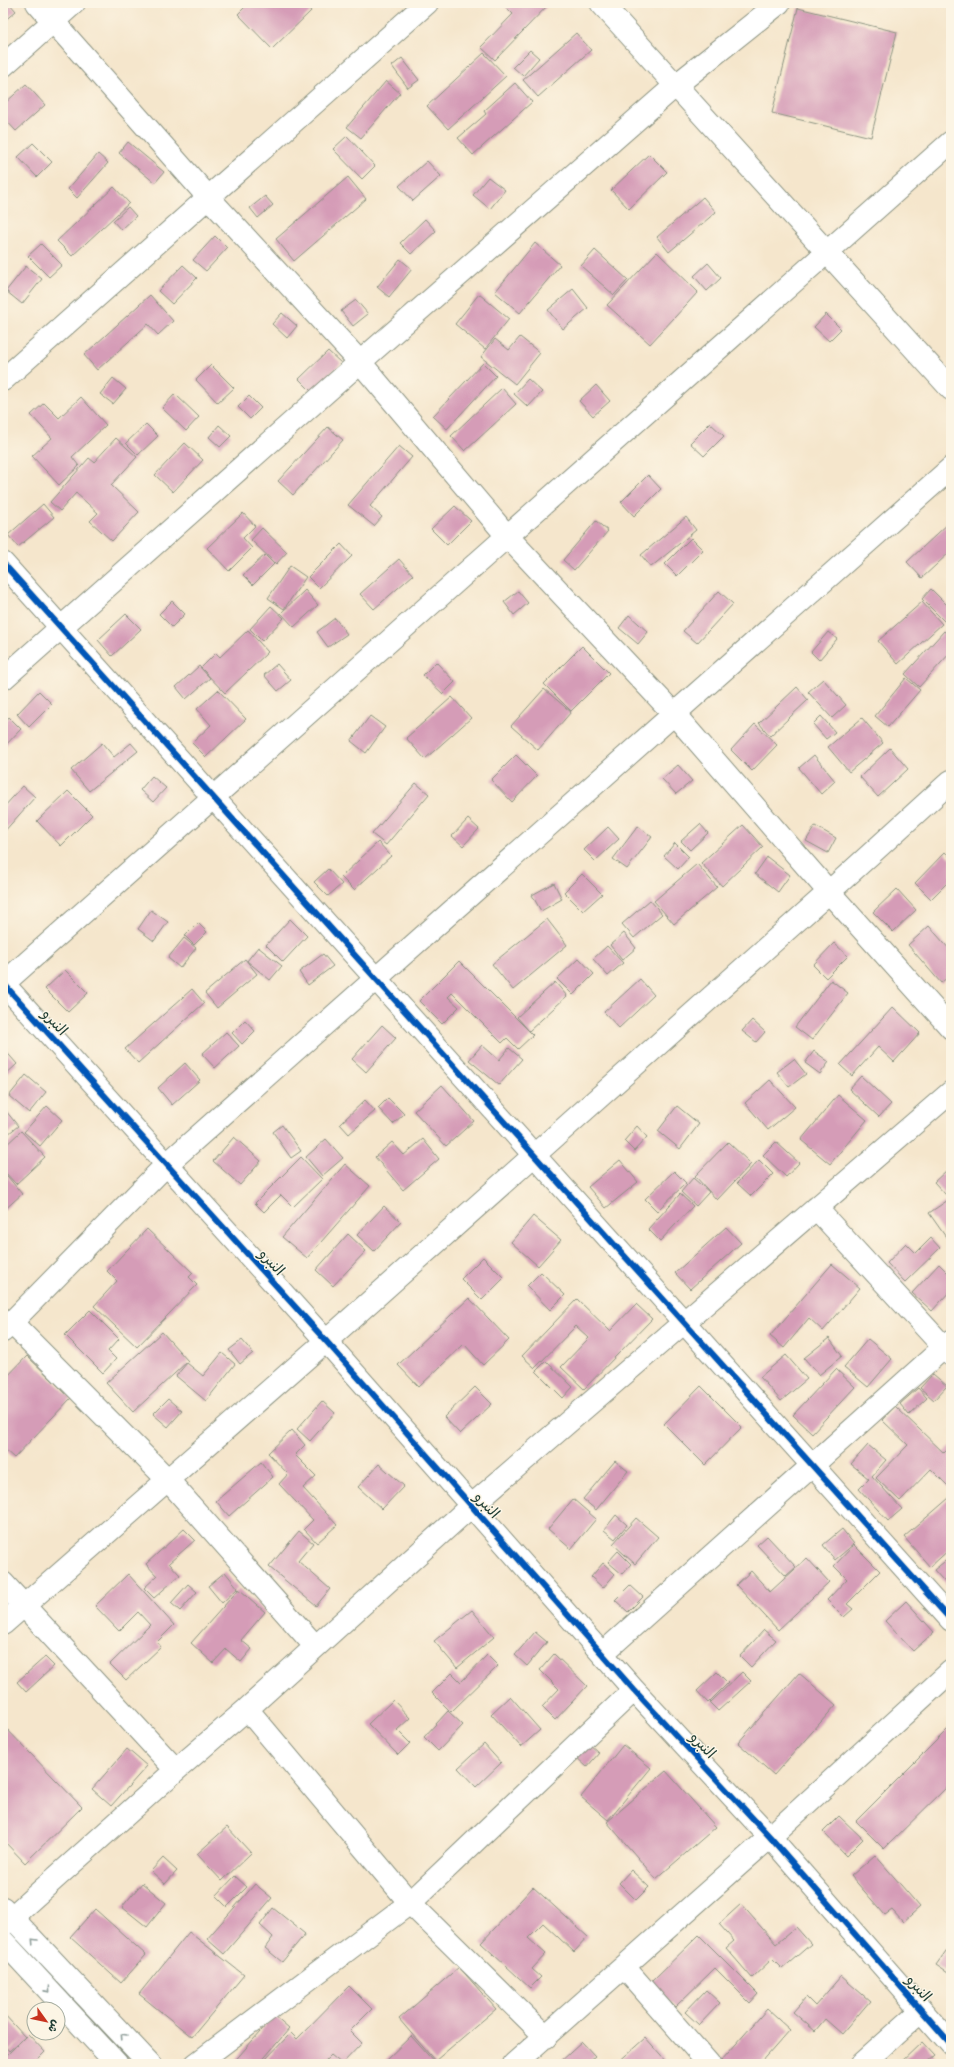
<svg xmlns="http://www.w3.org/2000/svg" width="954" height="2067" font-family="'Gochi Hand','Playpen Sans Arabic',sans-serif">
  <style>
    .building { fill: #d59cb7 }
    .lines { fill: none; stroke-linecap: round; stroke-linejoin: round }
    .minor-casing { stroke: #8a9280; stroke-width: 24 }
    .major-casing { stroke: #8a9280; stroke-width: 24 }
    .minor { stroke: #fff; stroke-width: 22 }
    .major { stroke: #fff; stroke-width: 22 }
    .cycleway-casing { stroke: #fcf5e5; stroke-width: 8 }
    .cycleway { stroke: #0057b8; stroke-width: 6 }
    .oneway { stroke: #8f9e9a }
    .labels { text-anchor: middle; stroke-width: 3; stroke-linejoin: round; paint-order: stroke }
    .street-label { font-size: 15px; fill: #1f3d34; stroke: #fcf5e5 }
  </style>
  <rect width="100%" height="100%" fill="#fcf5e5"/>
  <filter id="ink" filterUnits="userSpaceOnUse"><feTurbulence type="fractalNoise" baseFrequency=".025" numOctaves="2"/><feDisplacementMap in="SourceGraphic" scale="8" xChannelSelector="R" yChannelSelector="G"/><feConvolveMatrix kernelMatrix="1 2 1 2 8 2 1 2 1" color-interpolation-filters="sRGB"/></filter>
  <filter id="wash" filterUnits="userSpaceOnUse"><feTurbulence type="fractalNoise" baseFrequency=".012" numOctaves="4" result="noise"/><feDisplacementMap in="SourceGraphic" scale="16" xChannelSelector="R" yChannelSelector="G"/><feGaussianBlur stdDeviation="0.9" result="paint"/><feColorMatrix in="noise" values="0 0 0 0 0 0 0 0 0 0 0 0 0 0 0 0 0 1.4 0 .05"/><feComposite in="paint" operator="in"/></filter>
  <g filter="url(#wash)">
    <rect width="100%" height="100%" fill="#f5e6cc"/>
    <g id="blocks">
      <path class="building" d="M3,3H9L16,11L3,22Z
        M249,3H304L311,11L272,49L238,14Z
        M502,3H550L495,60L481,47L513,14Z
        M798,8L897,32L871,137L772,113Z
        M576,33L591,50L538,97L523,80Z
        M530,50L539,58L523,76L513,67Z
        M484,53L506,76L448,129L427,106Z
        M402,58L419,80L408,88L392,66Z
        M386,81L400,93L361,138L347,127Z
        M515,83L532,102L473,155L458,138L486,114L484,111Z
        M26,84L45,105L16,131L3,117V105Z
        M347,136L375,166L362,179L333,149Z
        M128,142L164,172L155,183L119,153Z
        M33,143L52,162L37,177L18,157Z
        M98,154L108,163L77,198L68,189Z
        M649,154L667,172L629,209L611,190Z
        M427,161L441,176L413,201L399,186Z
        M348,177L366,199L294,261L276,239Z
        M488,177L505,190L490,209L473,195Z
        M114,187L129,203L72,256L57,241Z
        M265,196L273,205L258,218L250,208Z
        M703,197L716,212L669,252L657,237Z
        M128,207L136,216L121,230L113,221Z
        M425,219L436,231L411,254L400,243Z
        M215,236L227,248L206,271L193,260Z
        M535,243L560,265L520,313L495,292Z
        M41,244L62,265L49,277L28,256Z
        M595,250L628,280L614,295L581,266Z
        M657,252L698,292L650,344L607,305Z
        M400,259L412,269L389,297L377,287Z
        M708,263L721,278L707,291L694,276Z
        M183,265L197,278L172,304L158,291Z
        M26,266L42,279L22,304L6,291Z
        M573,289L588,308L563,329L548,310Z
        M479,294L509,319L485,349L455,324Z
        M150,295L173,321L158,335L148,324L97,370L84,355Z
        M356,300L368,314L353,326L341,311Z
        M282,313L297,326L287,338L272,324Z
        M826,314L841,329L829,341L814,327Z
        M520,337L540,353L515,384L481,357L495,339L509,350Z
        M328,351L341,363L312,392L299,379Z
        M483,363L496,376L447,429L433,416Z
        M211,365L234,388L218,403L196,380Z
        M113,378L126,389L113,404L100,394Z
        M528,379L542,392L528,407L514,394Z
        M596,385L610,401L593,416L579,401Z
        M502,388L516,404L465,451L451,436Z
        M175,394L199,417L186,431L162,408Z
        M249,396L261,408L250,419L238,407Z
        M81,397L106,425L72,457L79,466L59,485L32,456L52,438L31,415L44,403L59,418Z
        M710,423L724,436L704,456L690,443Z
        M146,424L158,436L138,455L126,443Z
        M219,425L231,436L220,447L209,437Z
        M328,427L343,440L293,495L278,481Z
        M116,438L137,457L111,485L139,512L112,541L90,521L98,513L76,493L60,511L50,502L89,458L94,462Z
        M185,443L203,460L173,492L155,475Z
        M399,446L412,457L370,506L382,517L374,526L348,505Z
        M648,475L661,489L634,516L621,502Z
        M43,504L54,517L18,547L8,535Z
        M455,506L471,521L447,545L431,529Z
        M243,513L255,526L243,538L252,548L229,571L207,548Z
        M686,517L696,530L651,567L641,555Z
        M596,521L608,531L574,570L563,560Z
        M951,521V551L922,578L907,562Z
        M262,528L287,552L276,564L251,540Z
        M691,538L703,550L677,576L665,564Z
        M341,544L352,556L319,588L308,577Z
        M265,555L274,564L253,585L243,575Z
        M399,559L413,575L374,609L360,594Z
        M290,566L306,577L284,609L268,598Z
        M931,589L951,609V616L945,622L922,599Z
        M305,590L318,605L294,627L281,613Z
        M518,591L528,603L514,615L504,602Z
        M719,591L733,604L697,643L683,631Z
        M172,601L185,614L172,627L159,614Z
        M922,602L942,624L898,664L878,641Z
        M271,606L284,618L262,641L250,629Z
        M126,614L141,629L112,656L98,640Z
        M629,615L648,632L638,644L619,628Z
        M335,618L347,634L328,647L317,632Z
        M248,630L268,652L225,693L201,668L216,653L220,657Z
        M944,631L951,637V652L919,687L905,674Z
        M828,632L837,639L819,660L811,652Z
        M582,646L609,673L571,711L544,684Z
        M436,662L455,682L443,694L423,675Z
        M277,664L291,680L278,691L264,675Z
        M199,666L210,678L186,699L176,687Z
        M906,678L920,690L888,727L875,716Z
        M823,679L846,705L832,718L808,692Z
        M797,687L808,700L770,736L759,723Z
        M544,689L571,712L538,750L511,726Z
        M218,690L246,719L206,757L192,743L211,725L197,709Z
        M39,691L52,704L29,727L17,714Z
        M452,697L471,718L425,759L406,738Z
        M370,716L385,727L366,753L351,741Z
        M821,716L835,732L826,739L813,724Z
        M9,717L21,729L3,748V724Z
        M862,718L883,743L849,772L828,747Z
        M755,724L777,745L752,771L731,750Z
        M102,743L114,757L131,743L138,751L89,791L71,770Z
        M890,748L908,769L878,797L860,777Z
        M516,755L537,776L512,802L491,780Z
        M814,755L835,781L821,794L799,768Z
        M678,765L692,781L676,794L662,779Z
        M152,776L166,788L153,802L140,790Z
        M416,783L429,794L386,845L372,834Z
        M23,786L35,797L3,833V808Z
        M68,791L92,815L61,846L37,821Z
        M468,819L479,829L463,846L452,836Z
        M700,824L708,833L690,850L681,841Z
        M743,825L763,847L722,886L701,863Z
        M638,826L652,837L627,869L613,859Z
        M815,826L836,838L828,853L806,841Z
        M608,827L619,839L595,861L584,850Z
        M378,842L391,856L354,890L341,877Z
        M675,843L689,857L678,869L664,856Z
        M945,852L951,858V879L931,899L915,883Z
        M767,857L790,875L778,892L755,874Z
        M697,864L717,887L674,924L654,901Z
        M328,869L342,884L328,896L314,882Z
        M582,874L602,894L583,911L564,892Z
        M554,883L562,899L541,911L532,895Z
        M897,889L916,910L893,932L873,912Z
        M650,900L662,914L634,938L622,924Z
        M151,910L168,922L154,941L138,929Z
        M290,919L307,936L283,962L266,945Z
        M547,919L567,945L513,990L492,964Z
        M198,923L207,932L194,945L185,936Z
        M929,926L951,951V974L941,983L908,945Z
        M624,933L636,948L622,960L610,945Z
        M184,938L196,948L180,968L168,958Z
        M834,943L848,956L826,978L813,965Z
        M607,946L623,963L608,976L593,959Z
        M258,947L282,966L270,980L247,961Z
        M323,954L333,966L308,985L299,972Z
        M579,958L594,974L573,995L557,979Z
        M245,959L257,974L217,1008L205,993Z
        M459,961L533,1035L518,1049L507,1038L502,1043L452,993L448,997L459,1007L442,1024L419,1001Z
        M65,970L88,993L68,1012L45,989Z
        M640,979L654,995L619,1028L604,1012Z
        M831,980L848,993L812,1040L795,1027Z
        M555,982L567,996L529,1031L517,1017Z
        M192,989L204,1003L138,1063L125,1049Z
        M893,1007L920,1033L894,1062L878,1047L852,1076L840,1065Z
        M245,1020L255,1031L242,1044L232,1033Z
        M752,1020L765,1032L756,1042L742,1031Z
        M382,1025L396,1038L366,1072L352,1059Z
        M226,1032L239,1046L215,1068L202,1054Z
        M482,1045L499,1060L509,1048L522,1059L499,1085L469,1060Z
        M3,1048L17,1064L3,1077Z
        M814,1051L829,1062L820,1074L805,1063Z
        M794,1059L806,1074L789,1087L777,1072Z
        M185,1063L200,1080L172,1105L158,1088Z
        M26,1075L46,1092L29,1113L9,1096Z
        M861,1076L891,1104L879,1117L849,1089Z
        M770,1080L795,1107L768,1130L745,1103Z
        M442,1085L474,1121L446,1146L414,1111Z
        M838,1095L867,1120L830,1164L801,1140Z
        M388,1098L404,1114L393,1124L378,1108Z
        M365,1100L375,1111L349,1134L340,1124Z
        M47,1106L62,1120L40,1146L24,1132Z
        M677,1106L699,1124L680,1149L658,1131Z
        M6,1111L18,1126L3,1138V1113Z
        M282,1125L301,1151L291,1158L273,1132Z
        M637,1126L647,1137L634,1151L624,1141Z
        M21,1131L45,1157L16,1184L3,1170V1148Z
        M234,1137L261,1161L240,1185L213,1161Z
        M326,1139L343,1158L322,1176L306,1157Z
        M423,1139L439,1159L403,1190L375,1157L392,1142L404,1155Z
        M728,1142L751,1164L717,1200L695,1176Z
        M776,1142L799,1163L786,1177L763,1155Z
        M301,1157L322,1179L293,1207L281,1195L264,1212L255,1203Z
        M620,1160L638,1182L606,1208L588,1187Z
        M759,1160L773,1174L751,1196L737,1183Z
        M345,1164L370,1186L307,1258L282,1237Z
        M947,1170L951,1174V1189L946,1195L934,1182Z
        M3,1171L22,1194L3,1211Z
        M674,1171L686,1183L657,1211L645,1199Z
        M693,1178L709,1192L696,1206L681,1192Z
        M680,1194L693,1206L660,1241L648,1229Z
        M951,1198V1238L948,1240L929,1213Z
        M384,1206L401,1222L374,1251L357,1235Z
        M533,1216L561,1240L538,1266L511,1242Z
        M726,1227L741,1243L690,1289L675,1273Z
        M147,1229L193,1273L189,1277L197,1285L137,1347L94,1306L117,1281L107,1271Z
        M348,1234L366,1251L333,1286L316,1270Z
        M931,1238L940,1248L905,1282L887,1263L906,1243L916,1253Z
        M483,1257L504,1278L482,1300L461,1279Z
        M832,1264L860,1288L823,1331L809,1318L784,1348L770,1336Z
        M939,1264L951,1276V1290L932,1311L912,1293Z
        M541,1272L565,1295L550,1310L527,1286Z
        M469,1298L509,1340L483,1365L464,1344L419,1387L398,1365Z
        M577,1299L610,1331L636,1304L652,1319L584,1389L561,1367L589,1338L576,1326L535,1368L522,1356Z
        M90,1310L119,1339L108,1351L116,1359L103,1373L65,1335Z
        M162,1332L188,1361L133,1412L106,1383Z
        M829,1338L842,1356L819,1375L804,1358Z
        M868,1339L892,1359L868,1387L844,1367Z
        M242,1340L253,1353L240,1364L229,1350Z
        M222,1353L235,1364L206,1401L176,1376L187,1363L203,1376Z
        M786,1355L807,1379L781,1401L760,1377Z
        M27,1356L71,1398L14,1458L3,1448V1381Z
        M546,1361L573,1387L563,1398L536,1371Z
        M836,1369L855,1387L812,1433L793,1415Z
        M933,1374L947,1386L934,1400L920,1388Z
        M701,1386L742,1427L705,1465L664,1424Z
        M475,1387L492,1404L460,1434L444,1417Z
        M918,1388L927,1398L909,1415L900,1404Z
        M168,1399L182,1411L168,1427L153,1414Z
        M322,1401L335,1413L310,1441L297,1429Z
        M895,1406L944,1453L951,1446V1489L931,1469L900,1501L876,1478L908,1445L882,1420Z
        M292,1430L305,1445L295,1455L316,1476L303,1488L337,1525L317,1543L304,1529L313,1520L279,1484L288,1474L268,1453Z
        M868,1445L886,1460L872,1476L902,1509L888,1521L859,1489L869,1479L851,1464Z
        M615,1461L628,1471L596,1510L583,1499Z
        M261,1462L273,1477L229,1516L216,1501Z
        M379,1464L404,1486L382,1509L358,1487Z
        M949,1498L951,1501V1548L930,1567L904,1537Z
        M573,1499L596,1519L571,1549L548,1529Z
        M616,1515L627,1525L615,1539L604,1530Z
        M636,1518L658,1537L635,1564L613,1544Z
        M184,1529L195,1540L169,1563L180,1575L154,1598L144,1588L157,1576L146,1564Z
        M842,1529L854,1544L835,1560L823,1545Z
        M299,1531L313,1543L298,1561L330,1589L316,1606L269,1567Z
        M767,1536L796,1567L786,1576L757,1545Z
        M854,1545L880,1571L847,1604L853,1609L844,1617L827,1600L847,1579L834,1566Z
        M618,1551L631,1564L622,1574L608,1562Z
        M807,1558L829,1582L778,1630L736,1585L751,1571L770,1592Z
        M949,1558L951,1560V1589L934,1570Z
        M603,1563L615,1574L603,1588L591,1577Z
        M225,1572L238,1588L222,1603L208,1586Z
        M128,1574L174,1625L157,1642L161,1647L126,1680L110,1664L150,1625L138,1612L119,1631L95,1606Z
        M188,1584L197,1592L180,1611L171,1603Z
        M630,1585L643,1597L628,1612L615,1600Z
        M239,1589L265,1612L241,1640L252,1649L241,1662L226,1649L213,1663L191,1643Z
        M906,1601L934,1632L913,1651L885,1621Z
        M472,1610L494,1637L457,1668L434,1641Z
        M764,1630L776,1640L751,1667L740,1656Z
        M535,1632L547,1642L527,1666L515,1655Z
        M554,1654L587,1686L555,1720L542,1707L559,1689L540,1670Z
        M487,1655L498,1666L451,1712L432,1693L452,1673L461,1682Z
        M45,1657L54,1666L26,1692L17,1682Z
        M717,1672L728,1683L708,1703L697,1691Z
        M742,1672L751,1681L718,1711L710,1703Z
        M799,1673L836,1705L774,1775L738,1743Z
        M510,1696L540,1730L521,1747L491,1714Z
        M393,1700L410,1718L397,1730L410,1743L398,1755L368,1724Z
        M448,1711L463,1725L438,1751L424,1737Z
        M3,1725L82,1807L25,1863L3,1840Z
        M951,1726V1783L884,1849L856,1821Z
        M587,1742L599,1753L587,1767L575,1756Z
        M484,1744L501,1763L476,1787L458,1768Z
        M623,1745L651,1768L608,1820L581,1797Z
        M127,1749L147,1766L111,1806L92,1789Z
        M666,1771L716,1827L656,1879L607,1822Z
        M839,1816L863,1839L846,1856L823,1832Z
        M227,1827L251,1853L222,1881L197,1854Z
        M875,1855L920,1907L903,1922L892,1910L885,1915L851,1876Z
        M163,1858L177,1871L165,1884L151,1871Z
        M631,1870L649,1887L636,1900L619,1883Z
        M235,1876L247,1887L227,1907L216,1896Z
        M142,1883L166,1903L147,1927L122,1907Z
        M255,1884L272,1898L224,1954L207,1939Z
        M533,1887L588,1937L574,1952L543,1923L528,1938L546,1954L532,1969L541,1977L530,1988L481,1943Z
        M741,1904L776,1944L796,1927L811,1944L782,1969L772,1959L752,1978L726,1948L734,1941L719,1924Z
        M273,1908L305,1934L282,1962L265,1948L273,1937L260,1925Z
        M95,1909L146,1955L121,1983L70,1937Z
        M189,1932L244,1975L192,2037L139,1994Z
        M699,1935L758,1994L750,2003L715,1968L675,2007L651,1982Z
        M951,1944V1975L936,1965Z
        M459,1967L496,2009L435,2061L399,2019Z
        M841,1976L870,2001L842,2034L825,2019L815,2031L793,2012L806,1997L815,2006Z
        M349,1986L372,2009L350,2031L362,2043L342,2064L331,2055L322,2064L262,2063L291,2033L297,2039Z
        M706,1990L720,2003L699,2025L685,2012Z
        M767,2009L790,2030L760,2064H724L721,2061Z
        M3,2013L25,2037L9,2051L3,2044Z
        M274,2016L289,2029L259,2064H232Z
        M28,2034L45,2052L33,2064H3V2059Z
        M411,2036L436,2064H388L385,2061Z
        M645,2038L668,2064H616Z
        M582,2042L595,2056L586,2064H561L559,2063Z
        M922,2042L935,2056L926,2064H899Z"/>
    </g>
  </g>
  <g filter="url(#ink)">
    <use href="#blocks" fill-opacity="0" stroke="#8a9280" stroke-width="1"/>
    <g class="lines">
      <defs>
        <path id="minor" d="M37,3L209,198L360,362L507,536L675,715L829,892L951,1028
          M601,3L951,389
          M3,66L74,3
          M3,380L427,3
          M3,563L951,1620
          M3,679L360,362L675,86L779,3
          M3,983L326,1341L634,1690L770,1837L951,2044
          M3,984L951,142
          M816,1208L951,1355
          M12,1323L168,1480L315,1646
          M3,1331L166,1165L951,468
          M3,1583L176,1770
          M3,1624L326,1341L829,892L951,781
          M602,1654L951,1341
          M247,1709L410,1903L546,2037
          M3,1925L176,1770L247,1709L471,1506L951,1092
          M624,1967L709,2064
          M196,2064L410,1903L634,1690
          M514,2064L770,1837L951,1671
          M862,2064L921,2011"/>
        <path id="major" d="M3,1908L150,2064
          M3,1941L117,2064"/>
      </defs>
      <use href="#minor" class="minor-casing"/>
      <use href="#major" class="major-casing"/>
      <use href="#minor" class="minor"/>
      <use href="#major" class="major"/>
      <defs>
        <path id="cycleway" d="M3,563L951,1620
          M3,983L326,1341L634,1690L770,1837L951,2044"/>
      </defs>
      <use href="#cycleway" class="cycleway-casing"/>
      <use href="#cycleway" class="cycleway"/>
    </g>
    <defs><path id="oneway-chevron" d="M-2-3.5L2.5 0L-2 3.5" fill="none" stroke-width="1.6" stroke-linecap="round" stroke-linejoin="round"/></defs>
    <g class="oneway">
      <use href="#oneway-chevron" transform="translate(34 1941) rotate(-133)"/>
      <use href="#oneway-chevron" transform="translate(48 1990) rotate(48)"/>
      <use href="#oneway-chevron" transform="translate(123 2036) rotate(-133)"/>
    </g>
  </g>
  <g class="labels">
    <g class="street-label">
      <text transform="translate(55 1022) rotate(48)" y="5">النبرو</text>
      <text transform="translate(272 1262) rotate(48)" y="5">النبرو</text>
      <text transform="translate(487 1505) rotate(48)" y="5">النبرو</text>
      <text transform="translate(703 1745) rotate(47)" y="5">النبرو</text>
      <text transform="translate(919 1988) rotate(49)" y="5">النبرو</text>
    </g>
  </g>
  <rect width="954" height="2067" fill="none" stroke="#fcf5e5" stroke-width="16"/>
  <g transform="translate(46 2021) rotate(123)"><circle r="19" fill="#fcf5e5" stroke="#a4ab9e"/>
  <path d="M0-3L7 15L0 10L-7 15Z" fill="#c8321e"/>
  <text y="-6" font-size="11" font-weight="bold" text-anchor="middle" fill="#1f3d34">ش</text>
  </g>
</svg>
